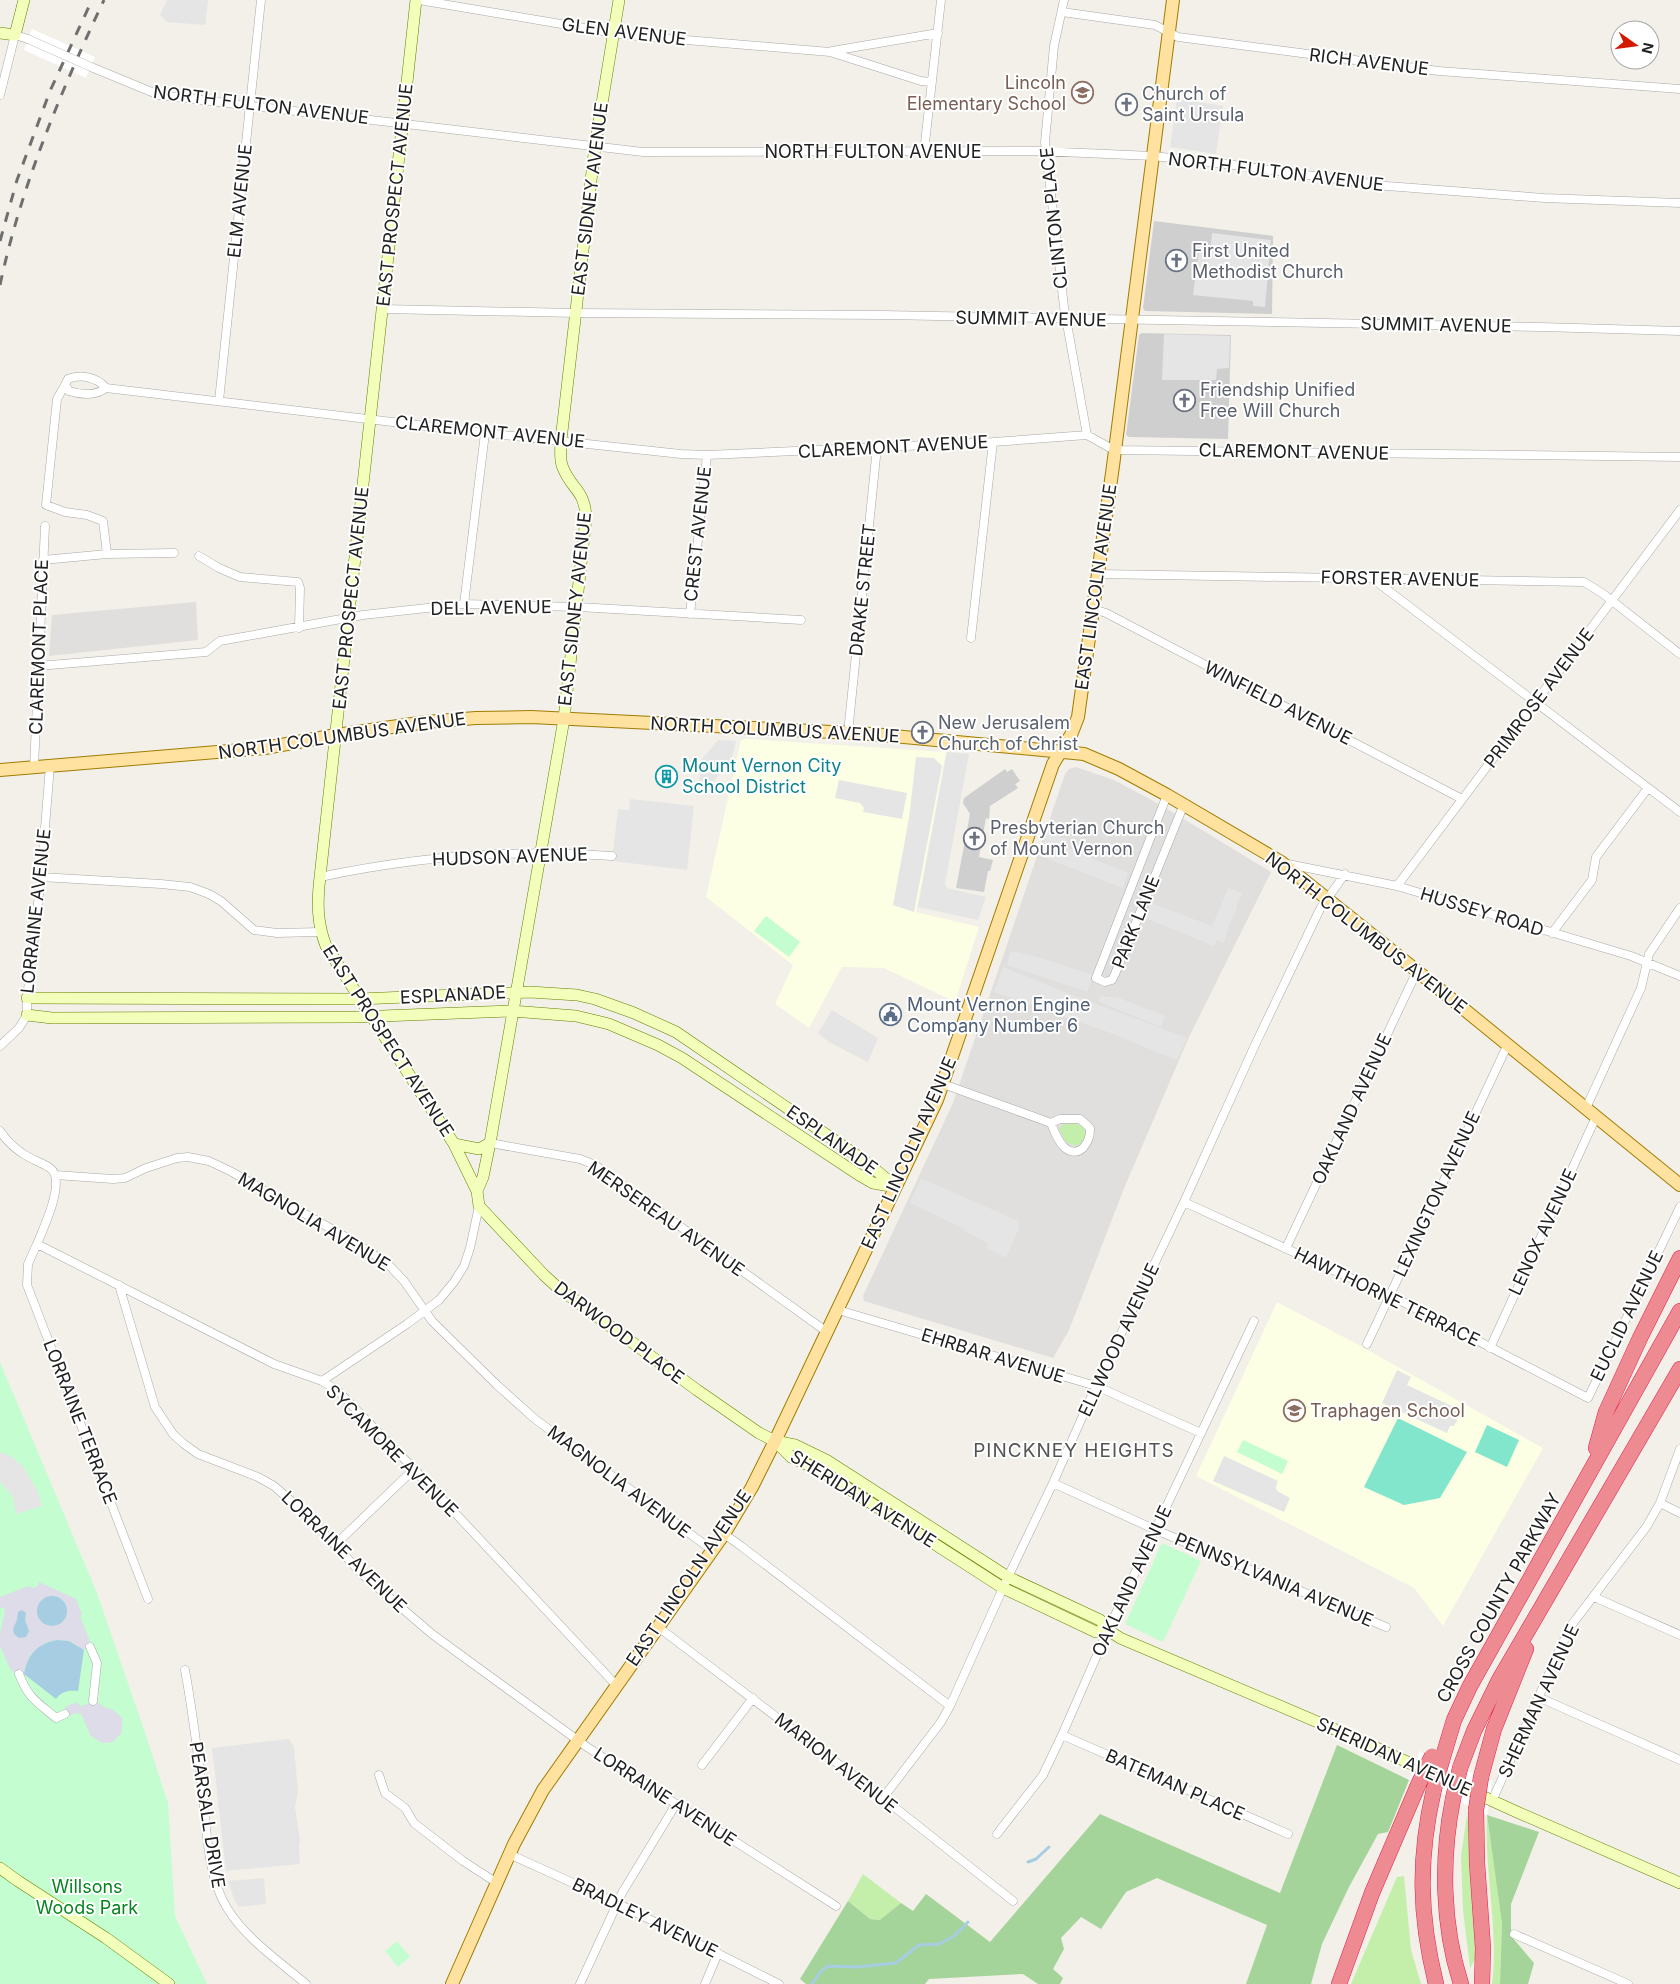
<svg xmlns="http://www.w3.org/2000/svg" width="1680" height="1984" font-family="Inter,sans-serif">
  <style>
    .residential { fill: #e0dfde }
    .education { fill: #fcffe4 }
    .religious { fill: #cfcfcf }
    .grass { fill: #c4efab }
    .forest { fill: #a4d49a }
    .park { fill: #c4fdcf }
    .pitch { fill: #81e6cb }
    .parking { fill: #e5e5e5 }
    .plaza { fill: #dddce8 }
    .water { fill: #a6cde2 }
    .pier { fill: #fff }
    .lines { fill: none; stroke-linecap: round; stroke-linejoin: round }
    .stream { stroke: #a6cde2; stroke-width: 3 }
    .street-casing { stroke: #a8a8a8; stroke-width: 9 }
    .secondary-casing { stroke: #648100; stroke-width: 12 }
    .primary-casing { stroke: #9f7d00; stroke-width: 14 }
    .highway-casing { stroke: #e81d4a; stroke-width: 16 }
    .street { stroke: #fff; stroke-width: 8 }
    .secondary { stroke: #f2feba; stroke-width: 11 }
    .primary { stroke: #ffe1a0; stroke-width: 12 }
    .highway { stroke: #ee8b92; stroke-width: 15 }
    .rail { stroke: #6f6f6f; stroke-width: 3; stroke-dasharray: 10 10; stroke-linecap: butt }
    .street-bridge-casing { stroke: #a8a8a8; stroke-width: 9; stroke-linecap: butt }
    .highway-bridge-casing { stroke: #e81d4a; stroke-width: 16; stroke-linecap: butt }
    .street-bridge { stroke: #fff; stroke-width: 8 }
    .highway-bridge { stroke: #ee8b92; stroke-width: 15 }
    .labels { text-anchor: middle; stroke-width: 4; stroke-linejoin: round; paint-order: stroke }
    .street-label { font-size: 18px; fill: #212121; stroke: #fff }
    .education-label { font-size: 18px; fill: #785e54; stroke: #fff; text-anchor: end }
    .worship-label { font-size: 18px; fill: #5b616d; stroke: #fff; text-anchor: start }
    .culture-label { font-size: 18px; fill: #0d838f; stroke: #fff; text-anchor: start }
    .service-label { font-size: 18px; fill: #4e5e75; stroke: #fff; text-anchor: start }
    .park-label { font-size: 18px; fill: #05851e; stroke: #fff }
    .neighbourhood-label { font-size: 19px; letter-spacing: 1px; fill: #545454; stroke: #fff }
  </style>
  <rect width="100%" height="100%" fill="#f2f0e8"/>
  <path class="residential" d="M196,602L198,640L49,656L52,615Z
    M1076,767L1114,780L1159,804L1271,872L1189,1037L1125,1186L1069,1330L1053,1358L864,1301L863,1296L953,1103L1065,774L1069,769Z"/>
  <path class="education" d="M748,739L946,752L916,912L979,927L955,1002L884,968L842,967L809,1028L775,1004L793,965L706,897L741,740Z
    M1277,1302L1357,1344L1543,1448L1443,1626L1414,1588L1196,1476Z"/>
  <path class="religious" d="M1154,221L1273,236L1272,314L1145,311L1143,308Z
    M1141,333L1231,335L1228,439L1129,437L1126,435L1139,335Z
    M1005,769L1007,772L1012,769L1020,781L1015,784L1018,788L990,806L989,819L986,818L979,857L993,860L990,871H988L984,892L956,888L970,814L963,803L964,798Z"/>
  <path class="grass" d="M1075,1123L1083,1127L1086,1134L1083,1142L1076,1146L1066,1142L1059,1129L1062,1125Z
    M1467,1815L1470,1832L1477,1956L1470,1968L1463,1910L1461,1856Z
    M1487,1815L1502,1924L1500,1984H1492C1499,1928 1484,1871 1487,1815Z
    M863,1874L901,1903L881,1920L870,1919L848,1901Z
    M1404,1876L1411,1950L1421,1984H1351L1397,1877Z"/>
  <path class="forest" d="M1337,1745L1409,1780L1388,1832L1378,1834L1349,1887L1322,1944L1311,1984H1246L1267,1925L1157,1878L1126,1892L1101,1929L1081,1917L1061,1938L1064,1949L1053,1969L1063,1978L1060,1984H1038L1023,1974L929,1979L925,1984H806L800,1979L848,1901L870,1919L880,1920L901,1903L913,1911L926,1894L990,1942L1100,1814L1280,1893Z
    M1487,1815L1539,1832L1511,1904V1936L1534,1963L1528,1984H1500L1502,1924Z"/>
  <path class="park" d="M766,916L800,942L789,957L754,931Z
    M0,1362L97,1593L144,1730L168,1803L175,1916L207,1984H0Z
    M1243,1440L1288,1461L1282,1474L1237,1452Z
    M1162,1543L1201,1561L1163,1642L1125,1624Z
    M397,1941L410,1957L398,1967L385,1951Z"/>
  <path class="pitch" d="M1398,1418L1467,1452L1440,1498L1404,1505L1364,1487Z
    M1487,1425L1519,1440L1507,1467L1475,1452Z"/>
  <path class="parking" d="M167,0H208L205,25L167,22L160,15Z
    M1177,99L1223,106L1216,154L1170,147Z
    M1212,233L1271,240L1265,307L1253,306V301L1193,295L1200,244L1211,245Z
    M1164,334L1230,336L1229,368L1217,369L1216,380H1162Z
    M718,740L736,741L731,761L712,783L699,781L702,759Z
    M947,752L969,754L945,884L947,888L986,897L978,920L918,907Z
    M916,757L934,758L942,766L914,912L893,905L909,818Z
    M839,780L907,793L902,819L863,812L864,808L860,803L835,798Z
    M630,799L694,806L687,870L612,861L618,809L629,810Z
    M1048,832L1068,840L1065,847L1128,873L1123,888L1040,856Z
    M1228,888L1243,893L1238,900L1236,911L1229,925L1224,943L1217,940L1214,946L1145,918L1151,903L1212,926Z
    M1011,951L1034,956L1093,975L1087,992L1007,965Z
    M1003,967L1064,992L1187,1038L1177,1060L1108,1032L994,992Z
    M1100,996L1119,998L1165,1016L1161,1027L1099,1002Z
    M832,1010L878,1038L868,1062L829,1042L818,1033Z
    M921,1178L1020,1222L1018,1225L1020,1226L1006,1258L987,1248L988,1243L964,1231L965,1229L910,1203Z
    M1397,1370L1411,1377L1407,1385L1458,1409L1455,1417L1457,1420L1454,1426H1450L1447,1433L1382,1403Z
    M0,1452L12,1457L24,1468L38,1492L42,1506L16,1514L13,1497L0,1482Z
    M1224,1456L1278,1481L1276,1487L1277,1491L1290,1498L1284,1512L1213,1481Z
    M289,1739L294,1747L298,1792L295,1807L300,1840L299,1845L300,1864L226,1871L212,1748Z
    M264,1878L266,1904L239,1907L234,1899L228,1881Z"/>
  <path class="plaza" d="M39,1582L76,1599L82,1614L80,1616L90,1642L93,1645L84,1650L69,1641L57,1640L47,1642L31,1654L26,1664L24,1674H16L10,1669L0,1646V1634L5,1610L3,1607L0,1608V1597L28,1586L32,1588L38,1586Z
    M89,1701L97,1702L106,1708L112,1709L122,1718V1732L113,1742L102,1743L91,1736L81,1714L75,1713L67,1717L65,1707L77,1702L80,1706L88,1704Z"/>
  <path class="water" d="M37 1611a15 15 0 1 1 30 0a15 15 0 1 1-30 0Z
    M22,1610L26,1613L25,1620L29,1631L26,1637L19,1638L14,1634L13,1629L17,1620L18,1612Z
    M57,1640L69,1641L84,1650L78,1691C68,1690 62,1691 56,1699L24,1674C27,1655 38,1643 57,1640Z"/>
  <path class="pier" d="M32,29L95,57L86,78L24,50Z
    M1420,1751L1492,1781L1487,1815L1434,1789L1409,1780Z"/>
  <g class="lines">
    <path class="stream" d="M1028,1862L1036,1859L1049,1847
      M812,1984L821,1971L828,1966L856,1967L896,1963L919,1945L939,1944L954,1936L968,1922"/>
    <defs>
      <path id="street" d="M419,0L626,35L830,52L921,81L932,82
        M1064,0L1054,46L1045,142L1064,307L1087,435
        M1062,12L1155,25L1178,37L1439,71L1680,89
        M832,51L938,33
        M91,67L159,95L643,152L1038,151L1153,156L1234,165L1387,186L1544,198L1680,203
        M0,95L15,35L28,39
        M924,152L941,0
        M383,309L576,313L883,315L1541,327L1680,331
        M65,385L57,399L46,505L65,512L87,515L103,521L107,554
        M106,388C96,396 81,395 69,391L65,385L68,379C80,374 97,377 106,388L485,433L681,454L707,455L993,442L1087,435L1114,450L1680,457
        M219,401L261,0
        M199,556L219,568L240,577L298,582L300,588L299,628
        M43,560L107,554L174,553
        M1097,574L1584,582L1602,593L1680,654
        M1373,579L1680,812
        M464,604L485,433
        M1093,609L1106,613L1462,799
        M690,614L707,455
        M971,638L993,442
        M38,666L206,652L220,641L363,615L464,604L578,607L801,620
        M848,733L877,447
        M34,767L45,526
        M1167,795L1096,978L1105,982L1112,980L1115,974L1184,804
        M1283,863L1397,886L1631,956L1680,976
        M41,877L161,884L190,887L209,894L221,901L254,930L277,933L320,932
        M320,877C416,857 513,848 612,856
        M1397,886L1680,510
        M1552,933L1592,880L1596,857L1648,788
        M0,1046L19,1028L27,1015V998L41,877L50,766
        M943,1084L1051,1123L1060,1119H1080L1090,1128C1091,1141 1080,1160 1065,1148C1059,1143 1054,1131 1051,1123
        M1586,1108L1641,988L1649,954L1680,908
        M0,1131C6,1140 13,1147 22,1153C30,1159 41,1162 50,1168C67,1180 43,1229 37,1244L274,1364L322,1381L337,1390L414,1469L616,1685
        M490,1143L580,1159L595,1165L827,1332
        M55,1175L113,1179L125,1178L146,1168L177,1158L188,1157L209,1161L232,1172L356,1243L387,1263L404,1281L432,1321L497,1385L535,1419L712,1550
        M1184,1202L1403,1302L1588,1398L1680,1207
        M37,1244L28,1264L27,1285L148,1599
        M1286,1248L1417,971
        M119,1285L155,1407L173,1434L184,1444L198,1454L258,1477L274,1486L306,1514L363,1575L432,1634L587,1747L836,1906
        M838,1310L1096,1386L1201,1433
        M1367,1344L1508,1044
        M1490,1348L1596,1117
        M322,1381L407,1324L439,1300L454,1282L464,1266L470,1248L479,1206
        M1053,1483L1156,1530L1386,1627
        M1660,1503L1680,1513
        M724,1534L741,1546L950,1706
        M336,1544L414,1469
        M1594,1597L1680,1635
        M658,1627L883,1798L1013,1901
        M90,1647L97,1663L93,1701
        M185,1670C193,1713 198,1755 203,1798C207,1834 208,1877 227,1908C246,1939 279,1961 306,1984
        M19,1674C28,1698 37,1702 56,1718L65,1714
        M1538,1697L1680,1760
        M1062,1735L1288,1834
        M702,1765L753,1698
        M379,1775L385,1793L405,1808L414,1823L463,1861L497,1883
        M883,1798L941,1722L950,1706L1008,1577L1053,1483L1096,1386L1184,1202L1255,1045L1320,909L1345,874
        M1492,1801L1570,1627L1647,1526L1660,1503L1680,1449
        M997,1834L1043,1775L1062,1735L1108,1630L1254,1321
        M509,1854L617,1903L779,1984
        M1514,1934L1628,1984
        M580,1984L622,1893L676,1804
        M705,1984L718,1953"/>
      <path id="secondary" d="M416,0L320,877C317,902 317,923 326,946L454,1144L477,1191L479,1206L544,1275L557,1287L697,1390L759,1433L775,1441L795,1445L828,1461L1008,1577L1100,1620L1108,1630L1120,1638L1348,1735L1517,1812L1680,1883
        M0,33L15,35L24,0
        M27,998L359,999L530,992L577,995L595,999L634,1013L676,1032L865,1161L896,1187
        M27,1015L52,1018L356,1017L512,1011L576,1016L609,1024L658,1045L682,1058L859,1175L873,1183L896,1187
        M454,1144L479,1149L490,1143
        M477,1191L483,1177L490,1143L564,719L586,518C585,490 572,490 563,468C559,460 561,449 561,440L595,146L619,0
        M775,1441L791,1457L823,1472L846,1487L1003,1588L1096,1632L1108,1630
        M0,1868L18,1881L106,1938L169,1984"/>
      <path id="primary" d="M0,770L265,748L336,735L426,722L476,718L531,717L872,734L1084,754L1119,769L1167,795L1281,862L1417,971L1680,1185
        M452,1984L514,1844L543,1790L724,1534L752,1487L775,1441L937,1100L1053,764L1071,735L1078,717L1113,466L1173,0"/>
      <path id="highway" d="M1596,1448L1606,1412L1640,1338L1680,1258
        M1442,1760L1454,1720L1470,1686L1680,1311
        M1460,1768L1474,1731L1499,1680L1680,1369
        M1481,1777L1494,1729L1526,1649
        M1434,1789C1418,1858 1419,1915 1436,1984
        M1453,1799C1441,1859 1442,1925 1461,1984
        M1476,1810L1477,1863L1483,1948L1482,1984
        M1339,1984L1372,1893L1419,1783"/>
    </defs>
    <use href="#street" class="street-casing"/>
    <use href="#secondary" class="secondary-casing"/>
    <use href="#primary" class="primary-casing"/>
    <use href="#highway" class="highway-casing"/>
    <use href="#street" class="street"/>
    <use href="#secondary" class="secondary"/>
    <use href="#primary" class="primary"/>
    <use href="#highway" class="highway"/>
    <path class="rail" d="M0,241L17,180L50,91L92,0
      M0,285C21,186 61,91 104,0"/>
    <defs>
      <path id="street-bridge" d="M28,39L91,67"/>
      <path id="highway-bridge" d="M1419,1783L1432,1756
        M1434,1789L1442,1760
        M1453,1799L1460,1768
        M1476,1810L1481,1777"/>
    </defs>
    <use href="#street-bridge" class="street-bridge-casing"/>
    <use href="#highway-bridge" class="highway-bridge-casing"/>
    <use href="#street-bridge" class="street-bridge"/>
    <use href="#highway-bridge" class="highway-bridge"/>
  </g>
  <defs>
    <symbol id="school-ring" viewBox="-11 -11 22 22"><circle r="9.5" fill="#fff" stroke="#8d6e63" stroke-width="1.5"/><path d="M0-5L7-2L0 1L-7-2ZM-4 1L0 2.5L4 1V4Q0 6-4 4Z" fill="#8d6e63"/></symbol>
    <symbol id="church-ring" viewBox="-11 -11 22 22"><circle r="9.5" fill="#fff" stroke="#6b7280" stroke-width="1.5"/><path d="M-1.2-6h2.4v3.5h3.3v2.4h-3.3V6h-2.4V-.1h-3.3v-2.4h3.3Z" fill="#6b7280"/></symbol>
    <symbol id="building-ring" viewBox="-11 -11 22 22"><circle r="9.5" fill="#fff" stroke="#0f9aa8" stroke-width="1.5"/><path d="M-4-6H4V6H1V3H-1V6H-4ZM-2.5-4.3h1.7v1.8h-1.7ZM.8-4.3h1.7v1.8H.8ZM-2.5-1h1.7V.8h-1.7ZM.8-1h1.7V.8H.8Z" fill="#0f9aa8"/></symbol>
    <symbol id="civic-ring" viewBox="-11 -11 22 22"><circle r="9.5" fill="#fff" stroke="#5c6f8a" stroke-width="1.5"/><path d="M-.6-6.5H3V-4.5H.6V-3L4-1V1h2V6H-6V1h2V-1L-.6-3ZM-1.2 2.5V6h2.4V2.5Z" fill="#5c6f8a"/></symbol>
  </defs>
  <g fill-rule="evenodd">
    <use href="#school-ring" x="1070" y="80" width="25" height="25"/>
    <use href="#church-ring" x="1114" y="92" width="25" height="25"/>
    <use href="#church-ring" x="1164" y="248" width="25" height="25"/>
    <use href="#church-ring" x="1172" y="388" width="25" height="25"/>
    <use href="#church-ring" x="910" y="720" width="25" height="25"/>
    <use href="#building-ring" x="654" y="764" width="25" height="25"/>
    <use href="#church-ring" x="962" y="826" width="25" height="25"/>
    <use href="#civic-ring" x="878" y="1002" width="25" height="25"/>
    <use href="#school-ring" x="1282" y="1398" width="25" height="25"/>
  </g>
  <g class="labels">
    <g class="street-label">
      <text transform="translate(624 32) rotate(7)" y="6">GLEN AVENUE</text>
      <text transform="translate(1369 62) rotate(7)" y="6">RICH AVENUE</text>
      <text transform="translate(261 105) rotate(7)" y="6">NORTH FULTON AVENUE</text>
      <text x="873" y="158">NORTH FULTON AVENUE</text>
      <text transform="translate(1276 172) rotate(7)" y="6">NORTH FULTON AVENUE</text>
      <text transform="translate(395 195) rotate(-84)" y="6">EAST PROSPECT AVENUE</text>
      <text transform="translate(590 199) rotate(-83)" y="6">EAST SIDNEY AVENUE</text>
      <text transform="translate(240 201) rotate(-84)" y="6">ELM AVENUE</text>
      <text transform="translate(1054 218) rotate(-96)" y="6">CLINTON PLACE</text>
      <text transform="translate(1031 319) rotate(1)" y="6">SUMMIT AVENUE</text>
      <text transform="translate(1436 325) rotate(1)" y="6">SUMMIT AVENUE</text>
      <text transform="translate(490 432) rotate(6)" y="6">CLAREMONT AVENUE</text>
      <text transform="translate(893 447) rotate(-3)" y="6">CLAREMONT AVENUE</text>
      <text transform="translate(1294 452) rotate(1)" y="6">CLAREMONT AVENUE</text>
      <text transform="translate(698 534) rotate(-84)" y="6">CREST AVENUE</text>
      <text transform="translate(1400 579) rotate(1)" y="6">FORSTER AVENUE</text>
      <text transform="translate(1096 587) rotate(-82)" y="6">EAST LINCOLN AVENUE</text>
      <text transform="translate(863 590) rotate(-84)" y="6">DRAKE STREET</text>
      <text transform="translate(351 598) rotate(-84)" y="6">EAST PROSPECT AVENUE</text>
      <text transform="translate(491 608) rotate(-1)" y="6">DELL AVENUE</text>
      <text transform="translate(575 609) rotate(-84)" y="6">EAST SIDNEY AVENUE</text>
      <text transform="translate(39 647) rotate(-88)" y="6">CLAREMONT PLACE</text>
      <text transform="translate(1539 698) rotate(-53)" y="6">PRIMROSE AVENUE</text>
      <text transform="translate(1278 703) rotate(27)" y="6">WINFIELD AVENUE</text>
      <text transform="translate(775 730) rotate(3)" y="6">NORTH COLUMBUS AVENUE</text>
      <text transform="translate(342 736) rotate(-8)" y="6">NORTH COLUMBUS AVENUE</text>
      <text transform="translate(510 857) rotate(-2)" y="6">HUDSON AVENUE</text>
      <text transform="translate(36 911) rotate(-84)" y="6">LORRAINE AVENUE</text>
      <text transform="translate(1482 912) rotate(17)" y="6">HUSSEY ROAD</text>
      <text transform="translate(1136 922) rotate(-68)" y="6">PARK LANE</text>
      <text transform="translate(1366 933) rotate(38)" y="6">NORTH COLUMBUS AVENUE</text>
      <text transform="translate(453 995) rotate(-3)" y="6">ESPLANADE</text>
      <text transform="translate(388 1041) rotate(57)" y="6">EAST PROSPECT AVENUE</text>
      <text transform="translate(1352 1109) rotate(-65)" y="6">OAKLAND AVENUE</text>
      <text transform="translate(832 1140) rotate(35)" y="6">ESPLANADE</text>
      <text transform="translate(909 1153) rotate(-66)" y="6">EAST LINCOLN AVENUE</text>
      <text transform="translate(1437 1194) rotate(-65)" y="6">LEXINGTON AVENUE</text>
      <text transform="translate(666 1219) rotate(35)" y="6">MERSEREAU AVENUE</text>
      <text transform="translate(314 1222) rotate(31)" y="6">MAGNOLIA AVENUE</text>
      <text transform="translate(1543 1232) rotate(-65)" y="6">LENOX AVENUE</text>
      <text transform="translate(1387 1297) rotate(26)" y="6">HAWTHORNE TERRACE</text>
      <text transform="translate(1627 1316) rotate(-64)" y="6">EUCLID AVENUE</text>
      <text transform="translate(619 1333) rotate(37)" y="6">DARWOOD PLACE</text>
      <text transform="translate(1119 1340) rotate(-65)" y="6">ELLWOOD AVENUE</text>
      <text transform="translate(993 1356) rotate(17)" y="6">EHRBAR AVENUE</text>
      <text transform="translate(80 1422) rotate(69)" y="6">LORRAINE TERRACE</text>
      <text transform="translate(392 1451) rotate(45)" y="6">SYCAMORE AVENUE</text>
      <text transform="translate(619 1482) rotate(37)" y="6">MAGNOLIA AVENUE</text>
      <text transform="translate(863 1499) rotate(32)" y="6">SHERIDAN AVENUE</text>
      <text transform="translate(344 1552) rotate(44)" y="6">LORRAINE AVENUE</text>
      <text transform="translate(689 1578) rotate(-56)" y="6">EAST LINCOLN AVENUE</text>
      <text transform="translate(1274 1580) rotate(23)" y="6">PENNSYLVANIA AVENUE</text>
      <text transform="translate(1132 1581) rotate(-65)" y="6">OAKLAND AVENUE</text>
      <text transform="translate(1499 1598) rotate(-61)" y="6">CROSS COUNTY PARKWAY</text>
      <text transform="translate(1539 1701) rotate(-65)" y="6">SHERMAN AVENUE</text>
      <text transform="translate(1394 1757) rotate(24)" y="6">SHERIDAN AVENUE</text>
      <text transform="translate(836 1763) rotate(38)" y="6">MARION AVENUE</text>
      <text transform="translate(1175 1785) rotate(24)" y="6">BATEMAN PLACE</text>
      <text transform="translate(665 1797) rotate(33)" y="6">LORRAINE AVENUE</text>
      <text transform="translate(207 1815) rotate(81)" y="6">PEARSALL DRIVE</text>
      <text transform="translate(645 1918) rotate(26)" y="6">BRADLEY AVENUE</text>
    </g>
    <g class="education-label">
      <text x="1066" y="89">Lincoln<tspan x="1066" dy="21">Elementary School</tspan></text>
      <text x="1310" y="1417" text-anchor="start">Traphagen School</text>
    </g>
    <g class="worship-label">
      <text x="1142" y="100">Church of<tspan x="1142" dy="21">Saint Ursula</tspan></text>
      <text x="1192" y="257">First United<tspan x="1192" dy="21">Methodist Church</tspan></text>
      <text x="1200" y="396">Friendship Unified<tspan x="1200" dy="21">Free Will Church</tspan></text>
      <text x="938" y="729">New Jerusalem<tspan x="938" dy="21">Church of Christ</tspan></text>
      <text x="990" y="834">Presbyterian Church<tspan x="990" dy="21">of Mount Vernon</tspan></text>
    </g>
    <g class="culture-label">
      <text x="682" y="772">Mount Vernon City<tspan x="682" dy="21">School District</tspan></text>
    </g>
    <g class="service-label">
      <text x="907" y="1011">Mount Vernon Engine<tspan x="907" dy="21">Company Number 6</tspan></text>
    </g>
    <g class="park-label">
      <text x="87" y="1893">Willsons<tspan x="87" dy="21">Woods Park</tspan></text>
    </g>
    <g class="neighbourhood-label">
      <text x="1074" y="1457">PINCKNEY HEIGHTS</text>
    </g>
  </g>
  <g transform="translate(1635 45) rotate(104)"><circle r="24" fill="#ffffff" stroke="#a6a6a6"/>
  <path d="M0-4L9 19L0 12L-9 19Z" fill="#d31900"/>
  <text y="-8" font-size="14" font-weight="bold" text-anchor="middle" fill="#212121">N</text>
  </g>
</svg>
